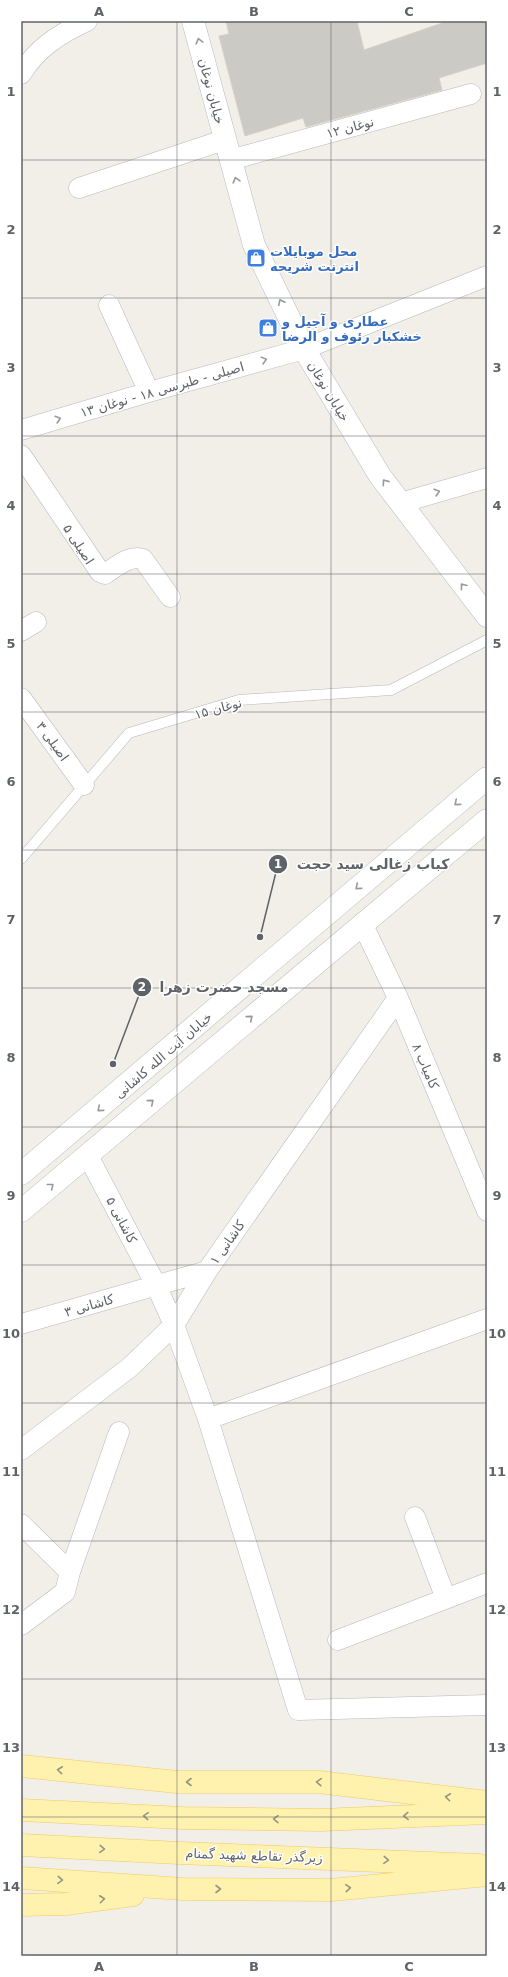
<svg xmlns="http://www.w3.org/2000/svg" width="508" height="1977" font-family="'DejaVu Sans','Noto Naskh Arabic',sans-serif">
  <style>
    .building { fill: #cccac5; stroke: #d6d1c6 }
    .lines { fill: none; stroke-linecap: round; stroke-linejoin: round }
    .lane-casing { stroke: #b5b8bc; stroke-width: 11 }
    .street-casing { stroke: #b5b8bc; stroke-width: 21 }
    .secondary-casing { stroke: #b6babf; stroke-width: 23 }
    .primary-casing { stroke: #f2c960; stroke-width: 23 }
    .lane { stroke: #fff; stroke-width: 10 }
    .street { stroke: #fff; stroke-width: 20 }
    .secondary { stroke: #fff; stroke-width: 22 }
    .primary { stroke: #fff2af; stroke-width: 22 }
    .oneway { stroke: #979a9d }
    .oneway2 { stroke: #979581 }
    .grid { fill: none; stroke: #5f6368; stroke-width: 1; stroke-opacity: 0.55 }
    .labels { text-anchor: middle; stroke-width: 3; stroke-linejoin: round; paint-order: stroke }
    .street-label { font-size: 13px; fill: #5f6368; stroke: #fff }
    .shop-label { font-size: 13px; font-weight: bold; fill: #366cbe; stroke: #fff; text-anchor: start }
    .leader { fill: none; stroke: #5f6368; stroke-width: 1.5 }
    .callout-dot { fill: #5f6368; stroke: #fff; stroke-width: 1.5 }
    .mark-label { font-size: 12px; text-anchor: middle; font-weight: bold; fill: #fff }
    .callout-label { font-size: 14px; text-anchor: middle; font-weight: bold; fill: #5f6368; stroke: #fff; stroke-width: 3; stroke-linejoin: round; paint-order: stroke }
    .neatline { fill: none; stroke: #5f6368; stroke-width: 1.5 }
    .grid-label { font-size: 13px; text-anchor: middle; font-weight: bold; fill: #5f6368 }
  </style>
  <rect width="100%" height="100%" fill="#f1efe8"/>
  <path class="building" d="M226,21H357L364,50L448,21H487V63L439,78L442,90L306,127L303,118L245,136L219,36L229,34Z"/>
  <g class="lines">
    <defs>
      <path id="lane" d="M21,859L129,733L239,700L391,690L487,640"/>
      <path id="street" d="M21,74C37,48 59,34 87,21
        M230,160L471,94
        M79,188L224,140
        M109,305L149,392
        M21,430L149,392L304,349L487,276
        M21,455L100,572L105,574C116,567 130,554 143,559L170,597
        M400,503L487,478
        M21,631L36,622
        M21,698L84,785
        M362,923L398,998L487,1211
        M88,1156L156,1285L174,1325L208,1419L298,1710L487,1705
        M21,1324L207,1271
        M208,1419L487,1319
        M21,1450L129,1368L174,1325L207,1271L398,998
        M415,1517L446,1599
        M21,1524L70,1572
        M21,1625L65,1592L70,1572L119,1432
        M338,1640L487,1583"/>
      <path id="secondary" d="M193,21L254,245L304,349L380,476L487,616
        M21,1174L487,778
        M21,1211L487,820"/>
      <path id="primary" d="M21,1766L177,1782H319L487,1802
        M21,1810L183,1818L321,1820L486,1813
        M21,1845L179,1853L479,1865
        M21,1878L183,1889L331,1890L487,1875
        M21,1905L66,1904L133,1895"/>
    </defs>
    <use href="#lane" class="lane-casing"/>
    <use href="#street" class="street-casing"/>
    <use href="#secondary" class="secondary-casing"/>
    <use href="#primary" class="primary-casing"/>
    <use href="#lane" class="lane"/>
    <use href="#street" class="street"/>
    <use href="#secondary" class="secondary"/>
    <use href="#primary" class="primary"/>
  </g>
  <defs><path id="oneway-chevron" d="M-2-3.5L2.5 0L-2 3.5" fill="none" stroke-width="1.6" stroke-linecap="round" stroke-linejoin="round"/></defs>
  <g class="oneway">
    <use href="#oneway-chevron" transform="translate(199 41) rotate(-105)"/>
    <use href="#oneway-chevron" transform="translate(236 180) rotate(-106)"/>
    <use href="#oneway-chevron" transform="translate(281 302) rotate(-116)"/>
    <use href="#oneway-chevron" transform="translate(264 360) rotate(-15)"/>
    <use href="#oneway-chevron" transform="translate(58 419) rotate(-17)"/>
    <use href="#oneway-chevron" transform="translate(385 482) rotate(-125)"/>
    <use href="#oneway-chevron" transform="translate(437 492) rotate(-16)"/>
    <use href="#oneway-chevron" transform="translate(463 586) rotate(-128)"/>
    <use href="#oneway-chevron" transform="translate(457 803) rotate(140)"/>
    <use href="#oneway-chevron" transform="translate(358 887) rotate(140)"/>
    <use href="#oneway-chevron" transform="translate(250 1018) rotate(-40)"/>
    <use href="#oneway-chevron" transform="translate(151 1102) rotate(-40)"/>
    <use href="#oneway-chevron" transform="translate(100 1109) rotate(139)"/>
    <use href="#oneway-chevron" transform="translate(51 1186) rotate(-39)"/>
  </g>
  <g class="oneway2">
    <use href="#oneway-chevron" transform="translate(60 1770) rotate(-174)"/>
    <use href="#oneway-chevron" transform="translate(189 1782) rotate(180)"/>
    <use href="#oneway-chevron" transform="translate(319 1782) rotate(-176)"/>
    <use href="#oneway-chevron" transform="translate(448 1797) rotate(-173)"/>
    <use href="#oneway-chevron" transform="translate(146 1816) rotate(-177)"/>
    <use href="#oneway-chevron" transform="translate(406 1816) rotate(178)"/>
    <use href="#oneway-chevron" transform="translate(276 1819) rotate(-179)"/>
    <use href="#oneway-chevron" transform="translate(102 1849) rotate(3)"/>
    <use href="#oneway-chevron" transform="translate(386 1860) rotate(3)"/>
    <use href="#oneway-chevron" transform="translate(60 1880) rotate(4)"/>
    <use href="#oneway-chevron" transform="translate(348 1888) rotate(-5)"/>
    <use href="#oneway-chevron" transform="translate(218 1889)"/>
    <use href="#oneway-chevron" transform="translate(102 1899) rotate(-7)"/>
  </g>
  <path class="grid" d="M177,21V1956M331,21V1956M21,160H487M21,298H487M21,436H487M21,574H487M21,712H487M21,850H487M21,988H487M21,1127H487M21,1265H487M21,1403H487M21,1541H487M21,1679H487M21,1817H487"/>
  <defs>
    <symbol id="shop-square" viewBox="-11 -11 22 22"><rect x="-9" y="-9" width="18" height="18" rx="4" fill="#3f7fe0" stroke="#fff"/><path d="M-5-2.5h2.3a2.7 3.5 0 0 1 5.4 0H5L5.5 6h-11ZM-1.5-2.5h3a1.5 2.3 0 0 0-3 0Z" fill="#fff"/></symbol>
  </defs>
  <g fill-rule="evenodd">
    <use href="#shop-square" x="245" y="247" width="22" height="22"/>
    <use href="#shop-square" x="257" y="317" width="22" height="22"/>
  </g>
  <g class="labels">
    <g class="street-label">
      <text transform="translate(212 91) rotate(75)" y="5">خیابان نوغان</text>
      <text transform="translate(350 127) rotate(-15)" y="5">نوغان ۱۲</text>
      <text transform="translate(162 389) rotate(-16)" y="5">اصیلی - طبرسی ۱۸ - نوغان ۱۳</text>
      <text transform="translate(329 391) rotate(59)" y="5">خیابان نوغان</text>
      <text transform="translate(79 544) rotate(57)" y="5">اصیلی ۵</text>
      <text transform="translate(218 708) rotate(-15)" y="5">نوغان ۱۵</text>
      <text transform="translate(53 741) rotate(54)" y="5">اصیلی ۳</text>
      <text transform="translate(163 1055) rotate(-41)" y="5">خیابان آیت الله کاشانی</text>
      <text transform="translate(426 1066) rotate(67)" y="5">کامیاب ۸</text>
      <text transform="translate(122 1220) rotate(62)" y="5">کاشانی ۵</text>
      <text transform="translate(227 1242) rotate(-55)" y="5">کاشانی ۱</text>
      <text transform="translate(89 1305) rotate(-16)" y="5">کاشانی ۳</text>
      <text transform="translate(254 1855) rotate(2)" y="5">زیرگذر تقاطع شهید گمنام</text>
    </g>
    <g class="shop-label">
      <text x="270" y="256">محل موبايلات<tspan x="270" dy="15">انترنت شريحه</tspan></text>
      <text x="282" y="326">عطاری و آجیل و<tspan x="282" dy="15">خشکبار رئوف و الرضا</tspan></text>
    </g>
  </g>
  <path class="leader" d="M260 937L278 864M113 1064L142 987"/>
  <g class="callout-dot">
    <circle cx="260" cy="937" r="4"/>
    <circle cx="113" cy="1064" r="4"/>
    <circle cx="278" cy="864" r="10"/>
    <circle cx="142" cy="987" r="10"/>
  </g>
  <g class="mark-label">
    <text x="278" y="868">1</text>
    <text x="142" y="991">2</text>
  </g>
  <g class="callout-label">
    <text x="373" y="869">کباب زغالی سید حجت</text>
    <text x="224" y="992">مسجد حضرت زهرا</text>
  </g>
  <rect width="508" height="1977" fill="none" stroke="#ffffff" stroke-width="44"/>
  <rect x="22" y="22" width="464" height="1933" class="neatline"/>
  <g class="grid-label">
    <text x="99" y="16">A</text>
    <text x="254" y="16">B</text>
    <text x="409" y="16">C</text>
    <text x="11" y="96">1</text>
    <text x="497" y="96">1</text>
    <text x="11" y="234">2</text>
    <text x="497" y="234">2</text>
    <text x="11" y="372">3</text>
    <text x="497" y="372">3</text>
    <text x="11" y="510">4</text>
    <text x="497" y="510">4</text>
    <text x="11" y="648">5</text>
    <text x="497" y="648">5</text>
    <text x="11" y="786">6</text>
    <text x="497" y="786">6</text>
    <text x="11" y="924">7</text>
    <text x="497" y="924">7</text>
    <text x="11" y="1062">8</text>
    <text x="497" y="1062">8</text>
    <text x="11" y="1200">9</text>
    <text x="497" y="1200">9</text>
    <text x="11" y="1338">10</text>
    <text x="497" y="1338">10</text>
    <text x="11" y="1476">11</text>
    <text x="497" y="1476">11</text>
    <text x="11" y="1614">12</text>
    <text x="497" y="1614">12</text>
    <text x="11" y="1752">13</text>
    <text x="497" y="1752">13</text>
    <text x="11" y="1891">14</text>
    <text x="497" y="1891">14</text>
    <text x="99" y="1971">A</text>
    <text x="254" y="1971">B</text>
    <text x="409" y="1971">C</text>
  </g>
</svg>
